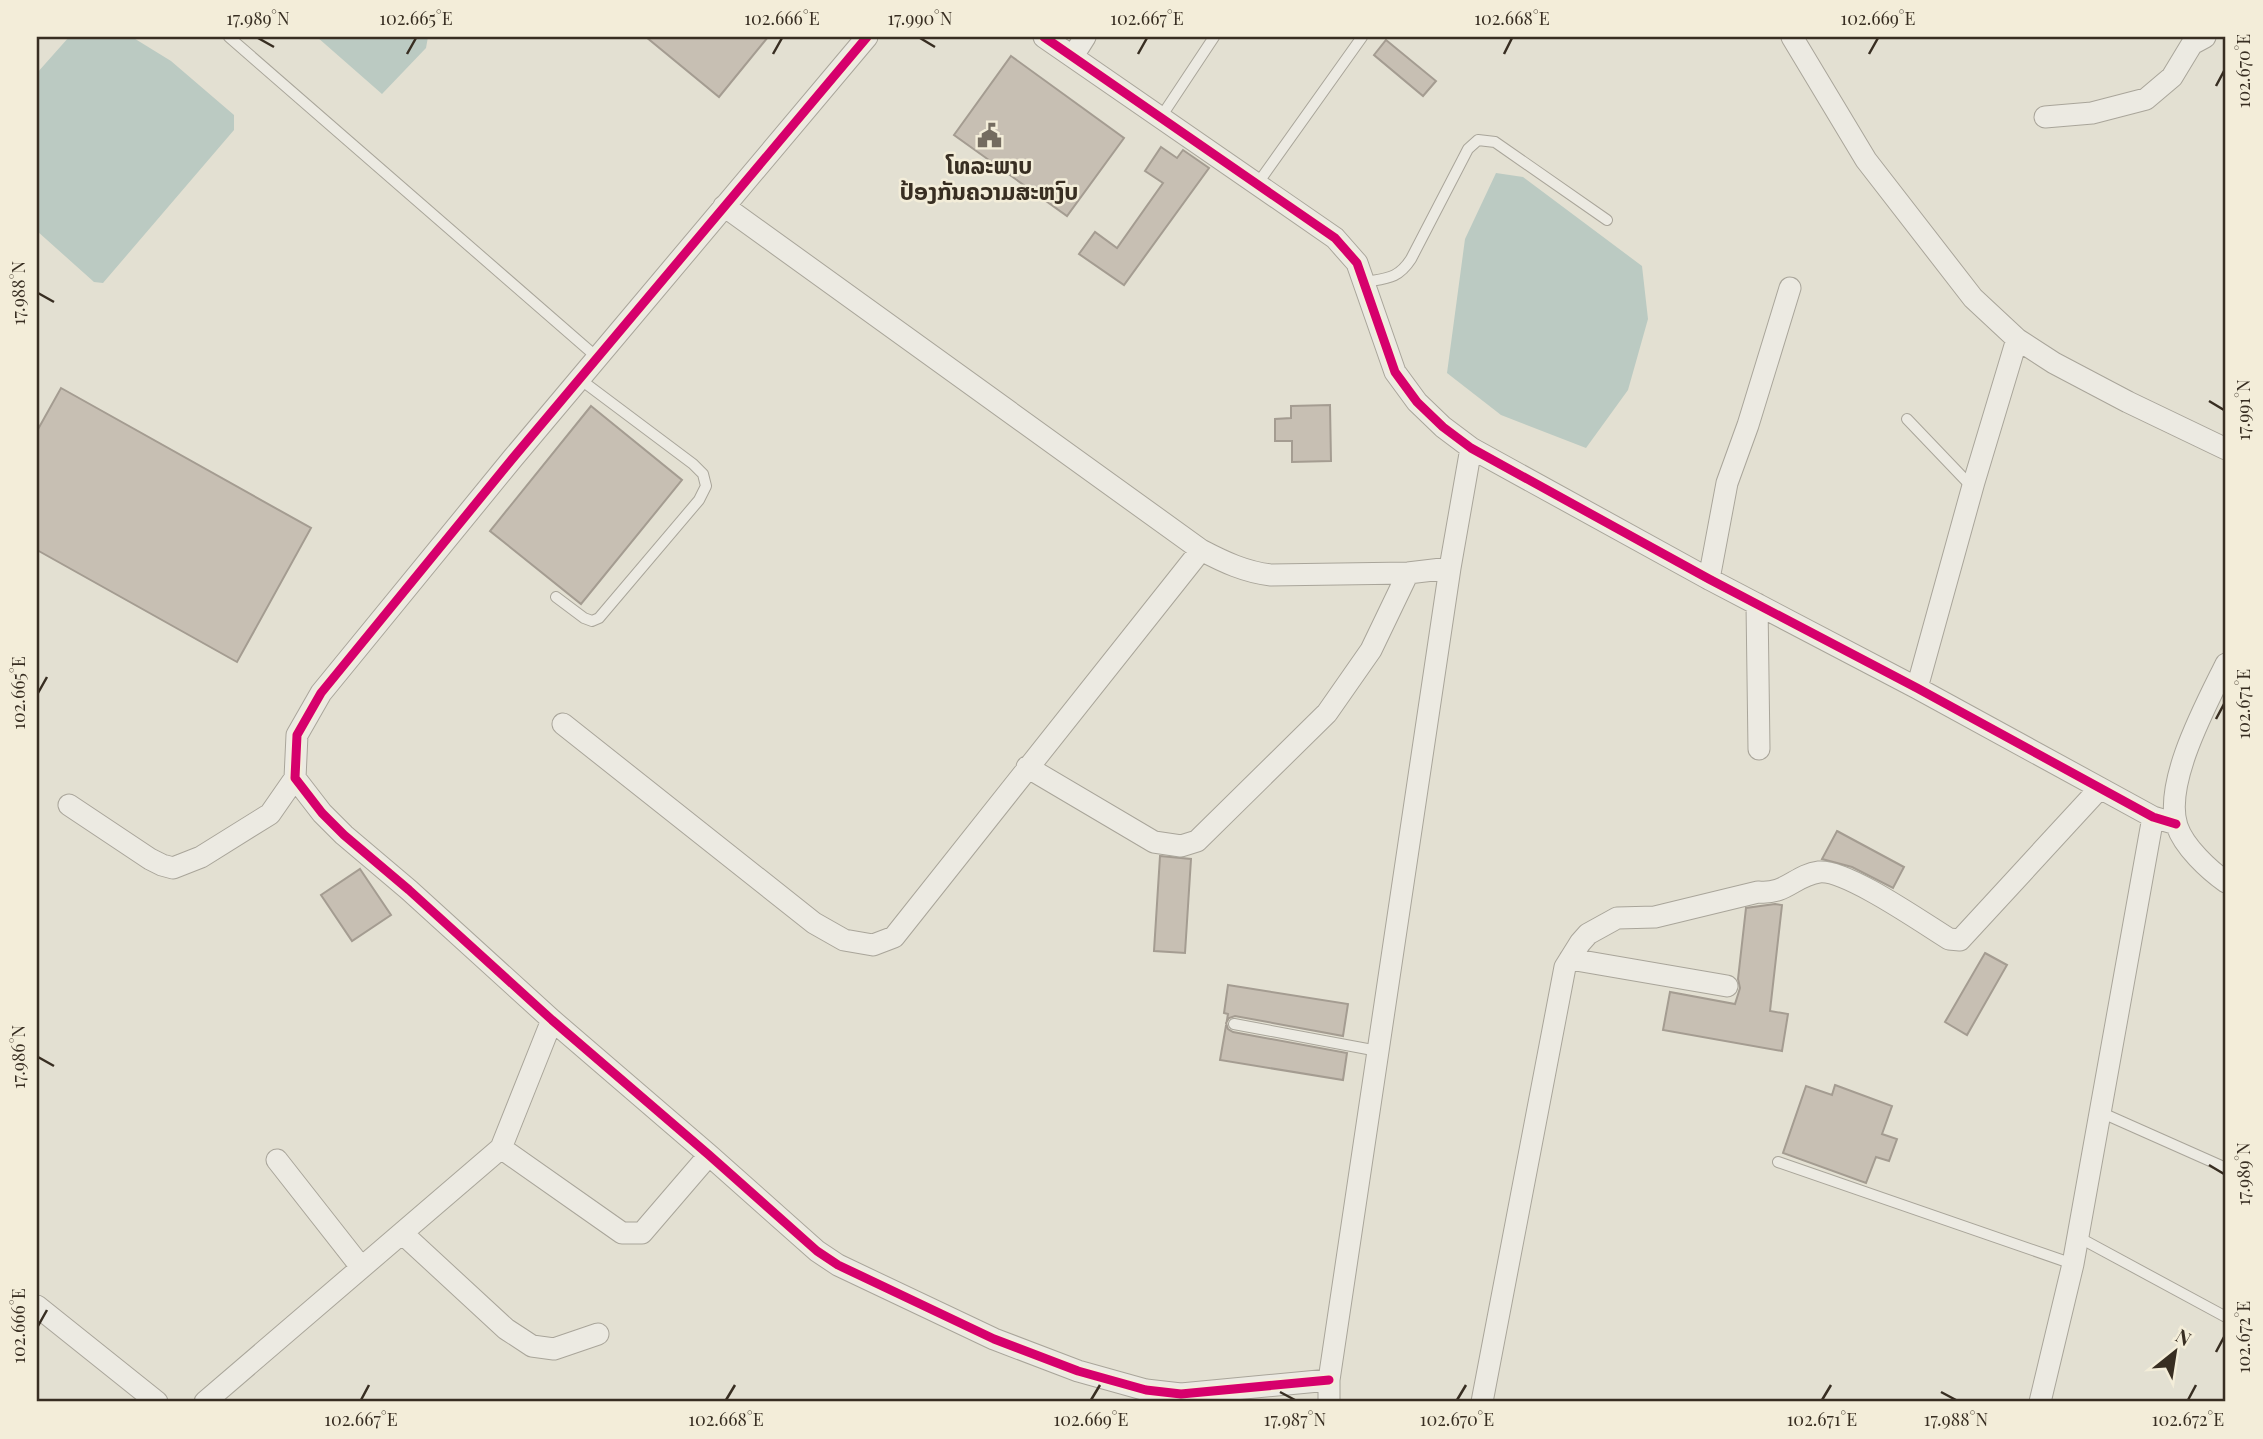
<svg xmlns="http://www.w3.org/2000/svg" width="2263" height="1439" font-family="'Playfair Display','Noto Sans Lao',serif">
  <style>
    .water { fill: #bbcac2 }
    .building { fill: #c7bfb3; stroke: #a49c91; stroke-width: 2 }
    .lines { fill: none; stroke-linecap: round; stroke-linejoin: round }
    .service-casing { stroke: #a9a59a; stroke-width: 12 }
    .minor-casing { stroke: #a9a59a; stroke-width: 23 }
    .service { stroke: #eceae2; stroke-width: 10 }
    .minor { stroke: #eceae2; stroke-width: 21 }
    .cycleway-casing { stroke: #f3edd9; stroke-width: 13 }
    .cycleway { stroke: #d6006c; stroke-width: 9 }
    .ticks { fill: none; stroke: #382e22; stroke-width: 2.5 }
    .labels { text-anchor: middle; stroke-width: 5; stroke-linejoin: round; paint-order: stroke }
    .poi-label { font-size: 23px; font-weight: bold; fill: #382e22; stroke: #f3edd9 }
    .neatline { fill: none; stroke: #382e22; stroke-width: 2.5 }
    .ticks-label { font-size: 18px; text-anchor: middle; fill: #382e22 }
  </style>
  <rect width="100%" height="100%" fill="#e3e0d2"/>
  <path class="water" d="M69,37H132L171,61L234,115V130L103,283L94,282L37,231V73Z
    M317,37H428L426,48L382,94Z
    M1496,173L1523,177L1642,266L1648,319L1628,390L1586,448L1501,415L1447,373L1465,239Z"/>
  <path class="building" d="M646,37H768L719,97Z
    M1386,40L1436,81L1423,96L1374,55Z
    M1011,56L1124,138L1067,216L954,135Z
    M1161,147L1177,158L1183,150L1209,168L1124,285L1079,254L1095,232L1117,248L1163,183L1145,171Z
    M61,388L311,528L237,662L37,550V431Z
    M1330,405L1331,461L1292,462V441H1275V419L1291,418V406Z
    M591,406L682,480L581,604L490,531Z
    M1837,831L1904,867L1893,888L1852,867L1822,859Z
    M1160,856L1191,859L1185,953L1154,951Z
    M360,869L391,915L352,941L321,895Z
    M1775,904L1782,905L1770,1011L1788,1014L1782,1051L1663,1030L1670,992L1735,1004L1740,988L1738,979L1746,908Z
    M1985,953L2007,965L1967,1035L1945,1022Z
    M1228,985L1348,1004L1343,1036L1235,1016L1229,1018L1226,1023L1228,1029L1233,1032L1347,1053L1343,1080L1220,1060L1228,1014L1224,1013Z
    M1835,1085L1892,1106L1882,1134L1897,1139L1889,1161L1876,1157L1866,1183L1783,1153L1806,1086L1832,1095Z"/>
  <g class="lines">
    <defs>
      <path id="service" d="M229,37L599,359
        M1161,117L1214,37
        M1258,183L1362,37
        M1365,282C1387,278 1398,279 1411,259L1468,149L1478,140L1495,142L1607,220
        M1907,419L1972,487
        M556,597L584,618L592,621L599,618L699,500L706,486L703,474L693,464L581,380
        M1234,1024L1378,1051
        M2100,1112L2226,1168
        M1778,1162L2073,1264
        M2078,1237L2226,1317"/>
      <path id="minor" d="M867,37L513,458L321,693L297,735L295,778L322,813L344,835L409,890L552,1020L709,1155L817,1251L838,1265L994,1339L1078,1371L1146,1390L1181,1394L1329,1380
        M1044,37L1335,238L1357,263L1395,372L1417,402L1443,427L1471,448L1709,579L1917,688L2153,817L2176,824
        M1792,37L1866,160L1973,298L2017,339L2054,363L2128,402L2226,449
        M1073,56L1085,37
        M2045,117L2092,113L2146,99L2172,77L2192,44L2205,37
        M724,206L1201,550C1224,562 1245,572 1271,575L1408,573L1450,568
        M1709,579L1727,483L1748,425L1790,288
        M1757,604L1759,749
        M2226,664C2207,703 2163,783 2177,826C2184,847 2209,870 2226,882
        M1917,688L1974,482L2017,339
        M563,724L814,923L844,940L873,945L894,937L1201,550
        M1027,767L1154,842L1181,846L1197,841L1327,713L1371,650L1408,573
        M69,805L150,859L162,865L173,868L201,857L270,814L295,778
        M1570,959L1727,986
        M501,1148L622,1233H642L709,1155
        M277,1160L361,1267
        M402,1233L506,1329L532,1346L554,1349L598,1334
        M37,1306L157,1402
        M205,1402L501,1148L552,1020
        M1329,1402V1380L1450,568L1471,448
        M1482,1402L1565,967L1580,943L1588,934L1617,918L1655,917L1758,892C1786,895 1795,875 1819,872C1846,869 1923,923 1949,939L1960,940L2100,788
        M2040,1402L2073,1264L2153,817"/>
    </defs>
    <use href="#service" class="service-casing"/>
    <use href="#minor" class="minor-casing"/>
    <use href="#service" class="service"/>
    <use href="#minor" class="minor"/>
    <defs>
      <path id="cycleway" d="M867,37L513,458L321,693L297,735L295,778L322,813L344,835L409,890L552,1020L709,1155L817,1251L838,1265L994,1339L1078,1371L1146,1390L1181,1394L1329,1380
        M1044,37L1335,238L1357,263L1395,372L1417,402L1443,427L1471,448L1709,579L1917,688L2153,817L2176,824"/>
    </defs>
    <use href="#cycleway" class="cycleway-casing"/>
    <use href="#cycleway" class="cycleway"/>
  </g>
  <path class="ticks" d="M258,38L274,47M920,38L935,47M407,54L416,38M773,54L782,38M1138,54L1147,38M1504,54L1512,38M1869,54L1878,38M2216,86L2224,71M38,293L54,302M2209,401L2224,410M38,693L47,677M2216,719L2224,704M38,1057L54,1066M2209,1165L2224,1174M38,1326L47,1310M2216,1352L2224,1337M1280,1392L1295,1400M1941,1392L1956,1400M361,1400L369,1385M726,1400L735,1385M1091,1400L1100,1385M1457,1400L1466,1385M1822,1400L1831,1385M2188,1400L2196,1385"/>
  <defs>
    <symbol id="civic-bare" viewBox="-9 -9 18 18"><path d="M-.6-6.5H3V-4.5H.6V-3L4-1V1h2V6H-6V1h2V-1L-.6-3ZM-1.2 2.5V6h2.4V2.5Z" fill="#746c60" stroke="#f3edd9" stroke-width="2.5" paint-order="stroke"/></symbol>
  </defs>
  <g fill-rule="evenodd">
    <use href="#civic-bare" x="972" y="118" width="35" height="35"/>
  </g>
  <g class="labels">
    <g class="poi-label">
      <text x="989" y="174">ໂທລະພາບ<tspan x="989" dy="26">ປ້ອງກັນຄວາມສະຫງົບ</tspan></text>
    </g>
  </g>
  <rect width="2263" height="1439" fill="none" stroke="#f3edd9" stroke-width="77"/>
  <g transform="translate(2175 1352) rotate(30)" stroke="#f3edd9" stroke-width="5" paint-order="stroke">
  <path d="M0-5L12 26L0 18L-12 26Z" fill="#382e22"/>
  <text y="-10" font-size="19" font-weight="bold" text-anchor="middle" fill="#382e22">N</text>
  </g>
  <rect x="38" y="38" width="2186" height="1362" class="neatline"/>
  <g class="ticks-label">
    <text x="258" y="25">17.989°N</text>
    <text x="416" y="25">102.665°E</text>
    <text x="782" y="25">102.666°E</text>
    <text x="920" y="25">17.990°N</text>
    <text x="1147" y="25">102.667°E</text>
    <text x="1512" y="25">102.668°E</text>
    <text x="1878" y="25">102.669°E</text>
    <text transform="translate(2244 71) rotate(-90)" y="6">102.670°E</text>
    <text transform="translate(19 293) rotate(-90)" y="6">17.988°N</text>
    <text transform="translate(2244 410) rotate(-90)" y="6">17.991°N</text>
    <text transform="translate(19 693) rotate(-90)" y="6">102.665°E</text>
    <text transform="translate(2244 704) rotate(-90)" y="6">102.671°E</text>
    <text transform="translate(19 1057) rotate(-90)" y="6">17.986°N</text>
    <text transform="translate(2244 1174) rotate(-90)" y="6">17.989°N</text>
    <text transform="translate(19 1326) rotate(-90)" y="6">102.666°E</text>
    <text transform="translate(2244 1337) rotate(-90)" y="6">102.672°E</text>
    <text x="361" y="1426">102.667°E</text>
    <text x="726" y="1426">102.668°E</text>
    <text x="1091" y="1426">102.669°E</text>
    <text x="1295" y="1426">17.987°N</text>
    <text x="1457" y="1426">102.670°E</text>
    <text x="1822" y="1426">102.671°E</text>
    <text x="1956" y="1426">17.988°N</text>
    <text x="2188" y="1426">102.672°E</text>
  </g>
</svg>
